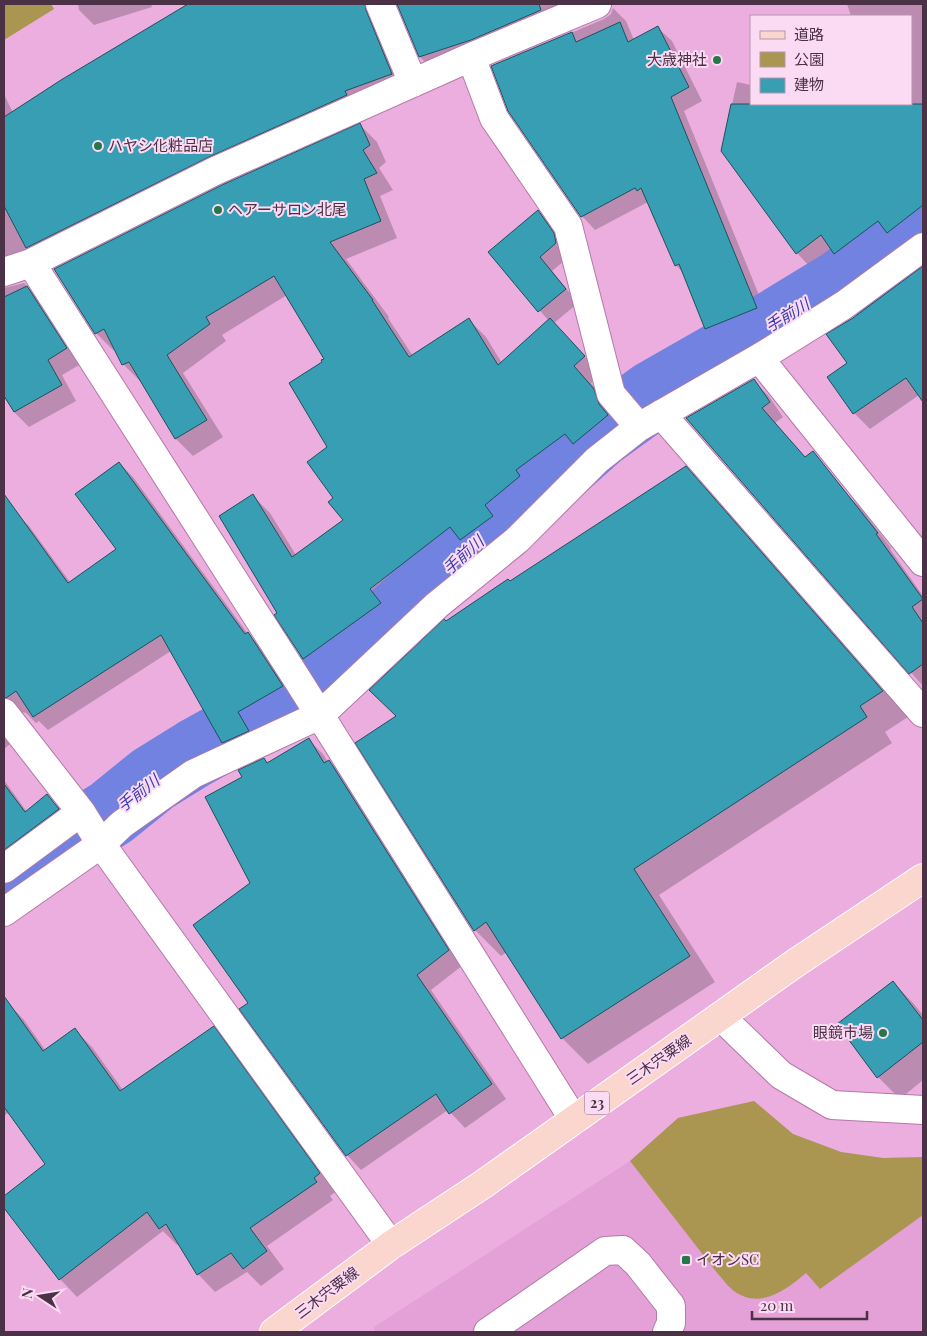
<svg xmlns="http://www.w3.org/2000/svg" width="927" height="1336" font-family="'Playfair Display','Noto Sans JP',serif">
  <style>
    .built { fill: #e4a1d7 }
    .green { fill: #aa9651 }
    .shadow { fill: #0003 }
    .lines { fill: none; stroke-linecap: round; stroke-linejoin: round }
    .river { stroke: #7182e1; stroke-width: 69 }
    .building { fill: #389eb3; stroke: #1c515c }
    .minor-casing { stroke: #b379a8; stroke-width: 30 }
    .major-casing { stroke: #fff; stroke-width: 30 }
    .minor { stroke: #fff; stroke-width: 28 }
    .major { stroke: #fad6ce; stroke-width: 28 }
    .poi-dot { fill: #277748; stroke: #fbdaf3; stroke-width: 2 }
    .labels { text-anchor: middle; stroke-width: 4; stroke-linejoin: round; paint-order: stroke }
    .shield { fill: #fbdaf3; stroke: #7f6479; stroke-width: 1 }
    .shield-label { font-size: 14px; font-weight: bold; fill: #4a3145 }
    .poi-label { font-size: 15px; fill: #4a3145; stroke: #fbdaf3; text-anchor: start }
    .street-label { font-size: 15px; fill: #4a3145; stroke: #fbdaf3 }
    .water-label { font-size: 16px; font-style: italic; fill: #373eac; stroke: #fbdaf3 }
  </style>
  <rect width="100%" height="100%" fill="#ecaedf"/>
  <path class="built" d="M754,1101L793,1134L841,1152L883,1158L923,1157V1332H374V1327L630,1161L678,1118Z"/>
  <path class="green" d="M4,4H51L54,9L4,40Z
    M754,1101L793,1134L841,1152L883,1158L923,1157V1215L820,1289L806,1273C786,1290 760,1310 734,1291C728,1287 723,1279 718,1274L630,1161L678,1118Z"/>
  <path class="shadow" d="M78,4H151L152,7L94,25L79,10Z
    M190,4H395L406,89L4,283V94L13,113L62,81Z
    M398,4H611L435,72L420,57Z
    M847,4H923V231L903,247L892,236L849,267L834,251L811,268L797,253L722,151L737,82L751,85V104H911V16H851Z
    M613,8L626,21L634,40L658,28L672,41L702,101L684,111L770,322L720,342L706,328L684,274L676,265L648,202L595,230L582,216L493,66L604,19L611,14Z
    M360,125L377,142L386,162L379,168L393,190L380,196L397,238L346,259L389,317L388,318L413,356L469,320L486,337L502,363L548,320L489,252L538,211L551,224L566,247L569,257L552,271L578,303L554,323L601,374L591,383L610,407L616,422L624,432L591,460L582,450L532,488L536,493L501,523L509,533L478,556L466,544L386,606L397,621L321,675L304,658L276,615L278,614L253,496L270,513L296,555L345,520L335,498L329,447L326,359L287,295L222,335L226,341L183,373L223,437L193,456L176,439L142,381H140L123,364L115,349L113,350L96,333Z
    M923,268V395L922,393L870,429L854,413L829,377L849,363L854,319Z
    M24,283L39,298L81,364L62,375L76,401L29,427L14,412L4,391V288Z
    M753,381L768,395L783,417L775,423L817,472L844,492L859,506L891,548L890,549L923,596V686L687,419Z
    M119,463L133,477L248,634L262,648L296,700L251,726L262,745L238,757L223,742L171,651L48,730L39,721L36,723L26,713L16,711L4,721V500L11,515L15,512L29,526L70,582L117,549Z
    M686,468L712,494L908,717L885,732L892,743L659,895L715,982L588,1064L562,1038L507,952L501,956L475,930L357,743L397,716L446,622L510,583Z
    M4,733L10,744L4,749Z
    M309,740L323,754L328,762L329,761L344,776L463,965L431,990L506,1099L465,1128L448,1110L361,1170L347,1155L250,1003L252,883L243,778L264,760L268,764Z
    M4,780L27,812L47,796L61,810L4,877Z
    M893,982L914,1004L923,1015V1080L900,1099L878,1077L838,1024Z
    M7,1002L24,1020L46,1051L75,1030L92,1047L123,1090L214,1028L231,1046L337,1191L330,1196L333,1200L267,1246L284,1269L261,1286L247,1272L215,1292L198,1274L179,1244L177,1245L163,1231L77,1297L60,1279L4,1206V1197L47,1164L9,1112L4,1116V1004Z"/>
  <g class="lines">
    <path class="river" d="M4,887L56,847L111,813L153,779L195,753L319,684L599,434L653,395L737,347L842,283L923,223"/>
  </g>
  <path class="building" d="M188,4H365L366,10L392,74L345,91L347,95L209,157L26,248L4,206V117L61,80Z
    M397,4H539L541,10L471,40L419,57Z
    M620,22L628,42L658,26L689,87L671,97L757,308L705,329L679,264L675,266L641,188L637,191L635,188L581,217L508,111L491,66L572,32L576,42Z
    M731,104H923V205L887,233L878,221L834,254L821,235L796,254L721,151Z
    M360,123L370,145L363,150L377,173L364,179L381,221L330,242L373,300H372L409,357L469,318L498,365L550,318L585,356L574,366L594,389L599,404L608,415L573,444L565,434L516,470L520,476L485,505L493,516L460,540L450,527L370,589L381,603L303,659L274,615L277,613L219,516L253,494L292,557L343,520L328,502L333,498L307,462L327,447L289,383L322,362L321,360L324,359L274,276L206,317L210,324L167,355L207,420L175,439L129,362L122,365L104,329L95,334L54,269L222,185Z
    M538,210L554,233L556,243L540,257L566,289L538,312L488,252Z
    M923,266V402L906,378L853,414L827,377L847,363L826,334L853,318Z
    M27,286L67,348L48,360L62,385L14,412L4,396V297Z
    M754,379L770,402L762,408L805,457L813,451L878,533L876,534L923,599L912,607L923,623V664L909,674L686,418Z
    M119,462L245,634L248,632L283,686L238,712L249,731L222,743L161,635L33,717L16,691L6,698H4V494L68,583L116,549L75,494Z
    M686,466L883,691L860,706L867,717L634,869L690,956L561,1039L486,922L474,931L355,743L396,716L369,690L444,619L446,621L508,579L510,581Z
    M309,738L324,763L329,760L449,950L417,975L492,1084L449,1114L436,1094L346,1156L239,1009L248,1003L193,925L250,883L205,797L242,777L238,770L264,758L267,763Z
    M4,784L25,812L47,794L59,809L4,850Z
    M893,981L923,1020V1042L877,1078L837,1024Z
    M4,996L43,1051L75,1028L120,1091L214,1026L320,1173L314,1178L317,1182L250,1228L267,1251L243,1269L231,1253L197,1275L166,1224L159,1229L147,1212L59,1280L4,1208V1196L45,1164L4,1107Z"/>
  <g class="lines">
    <defs>
      <path id="minor" d="M380,4L413,83
        M471,57L494,118L568,226L611,394L639,427
        M31,263L299,682L574,1120
        M4,272L31,263L215,171L471,57L597,4
        M759,358L923,562
        M661,414L923,713
        M4,713L81,812L101,844L391,1245
        M4,869L81,812
        M4,912L101,844L122,824L193,774L320,715L437,605L517,540L597,460L639,427L759,358L844,305L923,247
        M721,1017L781,1075L832,1105L923,1110
        M488,1332L605,1251L623,1250L638,1264L671,1306V1323L667,1332"/>
      <path id="major" d="M274,1332L391,1245L482,1185L794,964L923,878"/>
    </defs>
    <use href="#minor" class="minor-casing"/>
    <use href="#major" class="major-casing"/>
    <use href="#minor" class="minor"/>
    <use href="#major" class="major"/>
  </g>
  <g class="poi-dot">
    <circle cx="717" cy="60" r="5"/>
    <circle cx="98" cy="146" r="5"/>
    <circle cx="218" cy="210" r="5"/>
    <circle cx="883" cy="1033" r="5"/>
    <rect x="681" y="1255" width="10" height="10" rx="2.5"/>
  </g>
  <g class="labels">
    <rect class="shield" x="584.5" y="1091.5" width="25" height="23" rx="4"/>
    <g class="shield-label">
      <text x="597" y="1108">23</text>
    </g>
    <g class="poi-label">
      <text x="707" y="65" text-anchor="end">大歳神社</text>
      <text x="108" y="151">ハヤシ化粧品店</text>
      <text x="228" y="215">ヘアーサロン北尾</text>
      <text x="873" y="1038" text-anchor="end">眼鏡市場</text>
      <text x="696" y="1265">イオンSC</text>
    </g>
    <g class="street-label">
      <text transform="translate(659 1060) rotate(-35)" y="5">三木宍粟線</text>
      <text transform="translate(327 1293) rotate(-37)" y="5">三木宍粟線</text>
    </g>
    <g class="water-label">
      <text transform="translate(787 315) rotate(-31)" y="6">手前川</text>
      <text transform="translate(463 555) rotate(-42)" y="6">手前川</text>
      <text transform="translate(138 793) rotate(-38)" y="6">手前川</text>
    </g>
  </g>
  <rect width="927" height="1336" fill="none" stroke="#4a3145" stroke-width="10"/>
  <rect x="750" y="15" width="162" height="90" fill="#fbdaf3" stroke="#b496ad"/>
  <rect x="760" y="31" width="25" height="8" fill="#fad6ce" stroke="#b496ad"/>
  <text x="794" y="40" font-size="15" fill="#4a3145">道路</text>
  <rect x="760" y="52" width="25" height="15" fill="#aa9651" stroke="#b496ad"/>
  <text x="794" y="65" font-size="15" fill="#4a3145">公園</text>
  <rect x="760" y="78" width="25" height="15" fill="#389eb3" stroke="#b496ad"/>
  <text x="794" y="90" font-size="15" fill="#4a3145">建物</text>
  <g transform="translate(40 1296) rotate(282)" stroke="#fbdaf3" stroke-width="4" paint-order="stroke">
  <path d="M0-4L9 19L0 12L-9 19Z" fill="#4a3145"/>
  <text y="-8" font-size="14" font-weight="bold" text-anchor="middle" fill="#4a3145">N</text>
  </g>
  <path d="M752 1311v8h115v-8" fill="none" stroke="#4a3145" stroke-width="2.5"/>
  <text x="760" y="1311" font-size="15" fill="#4a3145" stroke="#fbdaf3" stroke-width="4" paint-order="stroke">20 m</text>
</svg>
